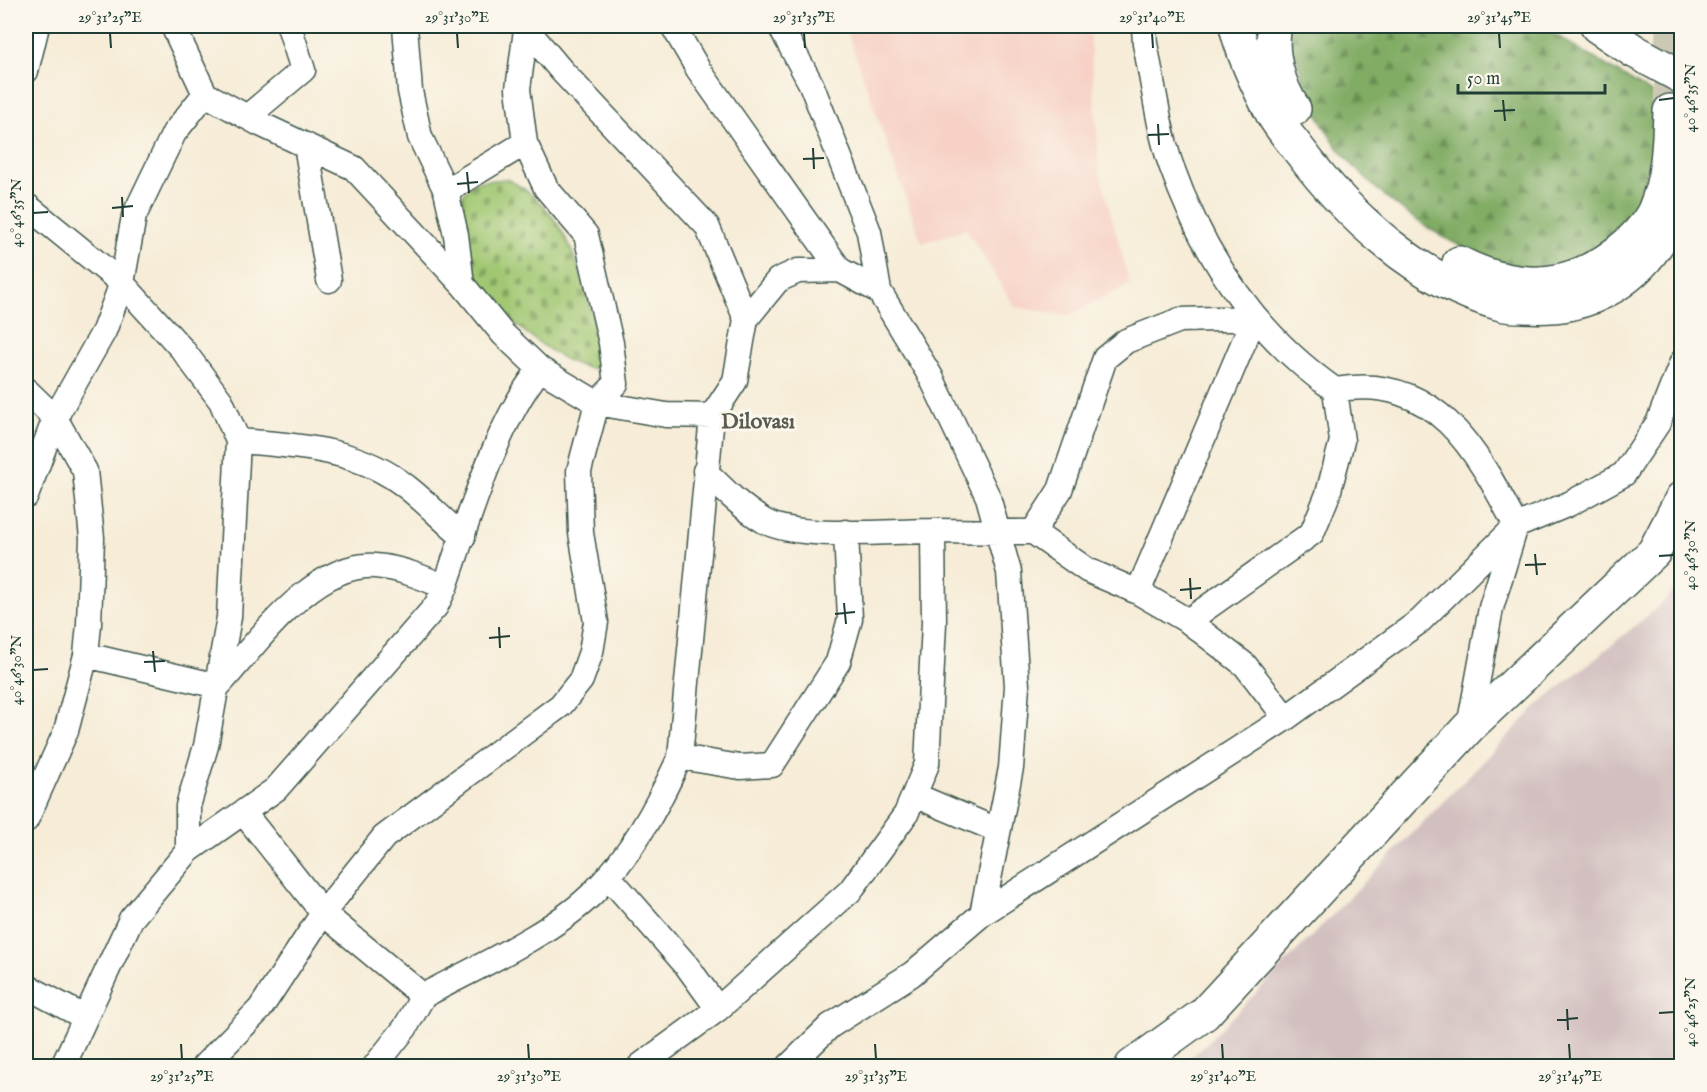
<svg xmlns="http://www.w3.org/2000/svg" width="1707" height="1092" font-family="'IM FELL English',serif">
  <style>
    .built { fill: #f7d1c6 }
    .industrial { fill: #d2bfbf }
    .forest { fill: url(#forest-firs); stroke: #50744c; stroke-width: 1.5 }
    .cemetery { fill: url(#cemetery-stones); stroke: #608253; stroke-width: 1.5 }
    .lines { fill: none; stroke-linecap: round; stroke-linejoin: round }
    .highway-tunnel { stroke: #cbc9b6; stroke-width: 33; stroke-dasharray: 33 16; stroke-linecap: butt }
    .street-casing { stroke: #3f574c; stroke-width: 27 }
    .secondary-casing { stroke: #3f574c; stroke-width: 36 }
    .highway-casing { stroke: #3f574c; stroke-width: 36 }
    .street { stroke: #fff; stroke-width: 24 }
    .secondary { stroke: #fff; stroke-width: 33 }
    .highway { stroke: #fff; stroke-width: 33 }
    .ticks { fill: none; stroke: #1f3d34; stroke-width: 2 }
    .labels { text-anchor: middle; stroke-width: 6; stroke-linejoin: round; paint-order: stroke }
    .district-label { font-size: 22px; font-weight: bold; fill: #5b5c50; stroke: #fbf7ec }
    .neatline { fill: none; stroke: #1f3d34; stroke-width: 2 }
    .ticks-label { font-size: 15px; text-anchor: middle; fill: #1f3d34 }
  </style>
  <defs>
    <pattern id="forest-firs" width="22" height="20" patternUnits="userSpaceOnUse" patternTransform="scale(1.5)"><rect width="22" height="20" fill="#80ac64"/><path d="M5 1l3.5 6h-7zM16 11l3.5 6h-7z" fill="#688d53"/></pattern>
    <pattern id="cemetery-stones" width="16" height="16" patternUnits="userSpaceOnUse" patternTransform="scale(1.5)"><rect width="16" height="16" fill="#a1c772"/><path d="M2 7V4a2 2 0 0 1 4 0v3zM10 15v-3a2 2 0 0 1 4 0v3z" fill="#83a35e"/></pattern>
  </defs>
  <rect width="100%" height="100%" fill="#fbf7ec"/>
  <filter id="ink" filterUnits="userSpaceOnUse"><feTurbulence type="fractalNoise" baseFrequency=".0167" numOctaves="2"/><feDisplacementMap in="SourceGraphic" scale="12" xChannelSelector="R" yChannelSelector="G"/><feConvolveMatrix kernelMatrix="1 2 1 2 8 2 1 2 1" color-interpolation-filters="sRGB"/></filter>
  <filter id="wash" filterUnits="userSpaceOnUse"><feTurbulence type="fractalNoise" baseFrequency=".008" numOctaves="4" result="noise"/><feDisplacementMap in="SourceGraphic" scale="24" xChannelSelector="R" yChannelSelector="G"/><feGaussianBlur stdDeviation="1.35" result="paint"/><feColorMatrix in="noise" values="0 0 0 0 0 0 0 0 0 0 0 0 0 0 0 0 0 1.4 0 .05"/><feComposite in="paint" operator="in"/></filter>
  <g filter="url(#wash)">
    <rect width="100%" height="100%" fill="#f6ecd7"/>
    <path class="built" d="M845,26H1089L1100,173L1130,284L1069,316L1015,307L966,229L922,243Z"/>
    <path class="industrial" d="M1681,580V1066H1175L1200,1050L1538,705L1663,603Z"/>
    <path class="forest" d="M1286,26H1541L1663,100C1655,149 1639,232 1591,258C1512,301 1382,208 1337,146C1317,118 1304,89 1296,55L1287,57Z"/>
    <path class="cemetery" d="M506,179C575,209 585,294 604,359L596,368C565,373 485,302 470,275C464,263 457,209 462,197C464,192 469,187 473,182Z"/>
  </g>
  <g filter="url(#ink)">
    <g class="lines">
      <path class="highway-tunnel" d="M1670,111L1672,26"/>
      <defs>
        <path id="street" d="M173,26L205,94
          M405,26L410,91L420,137L446,191L456,235L462,284
          M524,26L561,70L707,226L746,319
          M673,26L698,69L840,270
          M780,26L811,84L869,232L879,291
          M1144,26L1145,44C1153,81 1159,132 1171,165C1203,255 1256,335 1335,390L1342,441L1328,494L1312,533L1188,621
          M26,71L37,26
          M247,117L303,70L289,26
          M306,145L329,280
          M446,191L525,143
          M26,205L122,283L182,349L221,401L238,441L229,617L206,746L188,806V851
          M26,390L55,418L26,496
          M1335,390C1435,372 1476,449 1516,526L1569,504L1624,474L1658,423L1682,362
          M238,441C298,446 359,448 408,488C427,503 444,521 463,537
          M933,531L1033,532L1087,570L1138,592L1188,621L1245,665L1286,718
          M1033,532L1060,490L1105,358L1126,341L1180,320L1254,318
          M1138,592L1254,318
          M86,655L218,686C256,645 312,562 375,566C400,568 422,577 445,587
          M680,757L740,767L772,765L838,662L850,619L846,532
          M914,795L997,830
          M243,812L323,913L423,996C473,969 551,934 591,895C631,856 657,807 680,757L712,416L735,381L746,319L778,280L798,271L840,270L879,291L931,377L988,497L1009,572L1017,686L1011,768L982,914
          M26,820L66,731L86,655L89,624L92,538L85,471L55,418L104,331L122,283L134,216L174,133L205,94L258,123L354,168L462,284L503,334L540,369L597,403L666,415L712,416
          M608,876L687,966L718,1009
          M26,986L84,1017
          M63,1066L131,919L188,851L276,789L436,606L445,587C468,521 496,423 540,369
          M204,1066L260,1009L323,913L384,837L561,705L581,680L591,652L596,622L581,533L579,471L597,403L616,384L611,343L586,235L546,188L525,143L518,89L526,30
          M375,1066L405,1028L423,996
          M640,1066L718,1009L850,891L906,814L927,764L934,623L933,531C892,531 798,540 764,521C742,508 723,489 705,471
          M789,1066L830,1026L912,974L982,914L1286,718L1420,621L1516,526L1491,608L1469,727"/>
        <path id="secondary" d="M1132,1066L1204,1014L1469,727L1654,552L1682,498"/>
        <path id="highway" d="M1236,26C1243,55 1258,87 1272,113C1279,126 1290,138 1299,150C1349,217 1418,281 1501,304C1508,306 1516,306 1523,306C1557,308 1585,304 1614,286C1653,261 1674,223 1682,178
          M1275,26C1269,52 1279,87 1294,109
          M1597,26L1634,51L1682,77
          M1459,263C1514,291 1567,292 1618,252C1631,242 1647,226 1654,211C1668,179 1669,146 1670,111"/>
      </defs>
      <use href="#street" class="street-casing"/>
      <use href="#secondary" class="secondary-casing"/>
      <use href="#highway" class="highway-casing"/>
      <use href="#street" class="street"/>
      <use href="#secondary" class="secondary"/>
      <use href="#highway" class="highway"/>
    </g>
  </g>
  <path class="ticks" d="M110,33L111,48M457,33L458,48M804,33L805,48M1152,33L1153,48M1499,33L1500,48M1503,100L1505,121M1659,100L1674,98M1494,111L1515,110M1158,124L1159,145M1148,135L1169,134M813,148L814,169M803,159L824,158M467,172L469,193M457,184L478,182M122,197L123,217M112,208L133,206M33,213L48,212M1535,554L1537,575M1659,556L1674,555M1525,565L1546,564M1190,578L1191,599M1180,590L1201,588M844,603L846,624M835,614L855,612M499,627L500,648M489,638L510,636M153,651L155,672M144,662L165,661M33,670L48,669M1567,1009L1568,1030M1659,1013L1674,1012M1557,1020L1578,1018M181,1044L182,1059M528,1044L529,1059M875,1044L876,1059M1222,1044L1223,1059M1569,1044L1570,1059"/>
  <g class="labels">
    <g class="district-label">
      <text x="758" y="428">Dilovası</text>
    </g>
  </g>
  <rect width="1707" height="1092" fill="none" stroke="#fbf7ec" stroke-width="66"/>
  <path d="M1458 84v9h147v-9" fill="none" stroke="#1f3d34" stroke-width="3"/>
  <text x="1467" y="84" font-size="18" fill="#1f3d34" stroke="#fbf7ec" stroke-width="4.5" paint-order="stroke">50 m</text>
  <rect x="33" y="33" width="1641" height="1026" class="neatline"/>
  <g class="ticks-label">
    <text x="110" y="22">29°31'25"E</text>
    <text x="457" y="22">29°31'30"E</text>
    <text x="804" y="22">29°31'35"E</text>
    <text x="1152" y="22">29°31'40"E</text>
    <text x="1499" y="22">29°31'45"E</text>
    <text transform="translate(1690 98) rotate(-90)" y="5">40°46'35"N</text>
    <text transform="translate(16 213) rotate(-90)" y="5">40°46'35"N</text>
    <text transform="translate(1690 555) rotate(-90)" y="5">40°46'30"N</text>
    <text transform="translate(16 670) rotate(-90)" y="5">40°46'30"N</text>
    <text transform="translate(1690 1012) rotate(-90)" y="5">40°46'25"N</text>
    <text x="182" y="1081">29°31'25"E</text>
    <text x="529" y="1081">29°31'30"E</text>
    <text x="876" y="1081">29°31'35"E</text>
    <text x="1223" y="1081">29°31'40"E</text>
    <text x="1570" y="1081">29°31'45"E</text>
  </g>
</svg>
